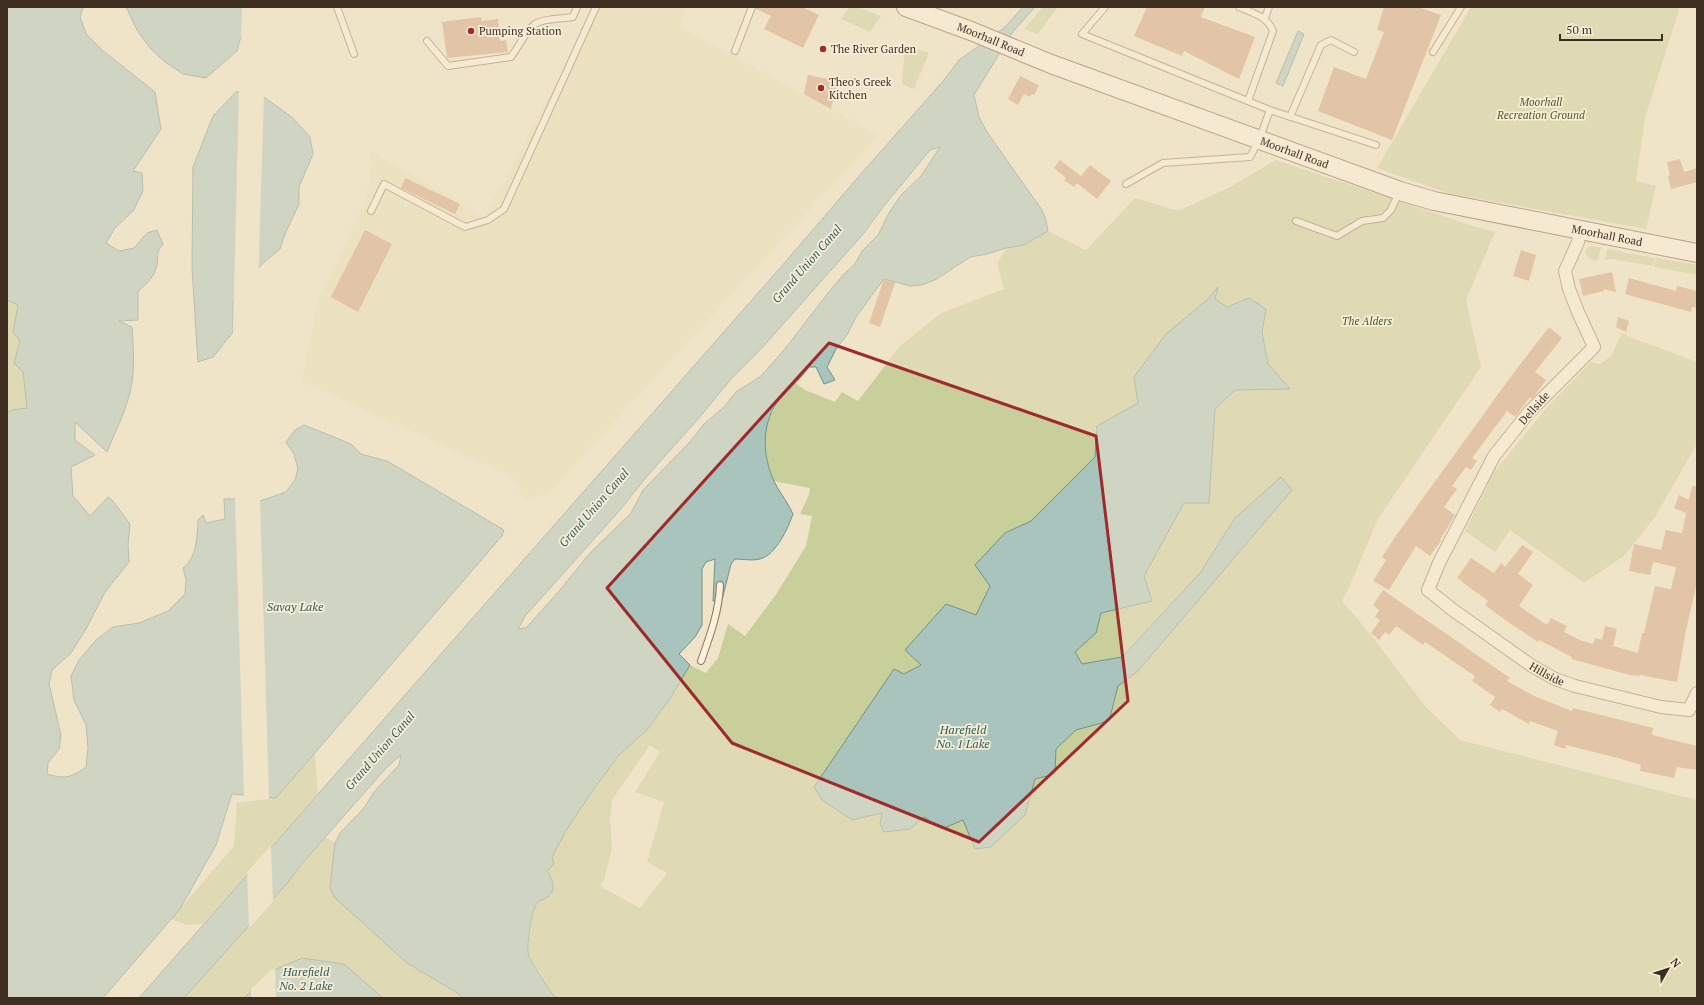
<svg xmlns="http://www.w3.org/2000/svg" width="1704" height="1005" font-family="'PT Serif',serif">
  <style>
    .farmland { fill: #e6deb5 }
    .green { fill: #c9cf9b; fill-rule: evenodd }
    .water { fill: #a9c4bc; stroke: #6f938a; fill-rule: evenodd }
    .pier { fill: #f0e4c8 }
    .building { fill: #cf9f7d }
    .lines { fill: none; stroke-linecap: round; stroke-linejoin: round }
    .lane-casing { stroke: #8d765c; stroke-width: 8 }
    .street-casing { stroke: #8d765c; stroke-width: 14 }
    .secondary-casing { stroke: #6f573f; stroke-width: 20 }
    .lane { stroke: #faf1dc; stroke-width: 6 }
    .street { stroke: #faf1dc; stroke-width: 12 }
    .secondary { stroke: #faf1dc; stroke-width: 18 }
    .marked { fill: none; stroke: #9e2a2b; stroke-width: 3; stroke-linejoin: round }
    .poi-dot { fill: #9e2a2b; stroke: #f7eed8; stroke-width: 1.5 }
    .labels { text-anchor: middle; stroke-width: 3.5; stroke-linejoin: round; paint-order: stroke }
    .poi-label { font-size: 11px; fill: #3d2e20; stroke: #f7eed8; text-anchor: start }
    .street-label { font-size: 11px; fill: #3d2e20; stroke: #f7eed8 }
    .park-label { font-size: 11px; font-style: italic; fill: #4d5a26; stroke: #f7eed8 }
    .water-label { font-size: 12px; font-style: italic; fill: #2f5d5a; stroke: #f7eed8 }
  </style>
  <rect width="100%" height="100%" fill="#f0e4c8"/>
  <path class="farmland" d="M598,7H686L681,27L879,135L548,494L524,500L514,478L302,381L319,297L365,202L372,167L371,151L484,217Z"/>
  <path class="green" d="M849,7H857L881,16L870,32L841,19Z
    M1043,7H1058L1038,34L1024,29Z
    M1471,7H1680L1645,118L1636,181L1656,186L1646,229L1447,193L1377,168Z
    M905,45L929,53L914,89L902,84Z
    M1276,160L1476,227L1495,232L1466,300L1481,367L1378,519L1348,590L1342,601L1372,636L1425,706L1460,740L1697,800V998H555L528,953L530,933L535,907L540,900L546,898L551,876L547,871L552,857L567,829L593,790L620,754L647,730L671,697L690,665L706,673L718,658L728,624L745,636L777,593L806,546L812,516L800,514L809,495L810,488L773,481C758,436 763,417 795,383L805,390L835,402L842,392L858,401L900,346L941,313L1004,289L997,264L1006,248L1024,245L1048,231L1086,250L1135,198L1178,211L1230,187ZM1218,288L1215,299L1227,307L1249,298L1266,309L1262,332L1268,364L1290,389L1235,390L1215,409L1209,503H1184L1144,576L1151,600L1101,613L1096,633L1075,652L1082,664L1121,657L1200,573L1235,518L1281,477L1292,490L1138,671L1118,686L1109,721L1076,730L1056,749L1055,773L1035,779L1025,815L964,820L924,817L910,829L880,824L882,813L894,669L904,674L921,665L905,650L976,615L990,586L1005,533L1031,521L1095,457L1098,426L1138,403L1134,377ZM650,745L660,752L635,792L664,802L647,862L667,873L640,908L600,886L604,880L612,848L610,819L612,800Z
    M1590,246L1601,247L1598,260L1594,261L1586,255L1585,251Z
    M1607,249L1655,258L1653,266L1612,259L1605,260Z
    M1656,258L1697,265V275L1654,267Z
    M7,300L18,305L13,332L20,341L14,363L23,372L27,409L12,410L7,413Z
    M1622,333L1635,339L1697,362V444L1655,517L1624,556L1584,583L1510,530L1495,552L1465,531L1493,473L1549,405L1591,362L1600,364L1611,356Z
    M315,753L318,793L203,924L187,925L171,919L234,846L237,803L276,798Z
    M326,837L335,843L330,887L365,924L407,963L459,994L462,998H383L344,964L272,971L244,998H184L289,881L300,866Z"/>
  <path class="water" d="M7,7H83L80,18L87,35L102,50L155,92L161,129L133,171L142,173L143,191L133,211L115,228L106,243L119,251L134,248L147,233L157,230L163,244C155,254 159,253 157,265C155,276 147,284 138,291V320L119,321L132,327C133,345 135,364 132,382C128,407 116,430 107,452L75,422V440L95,455L71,467L73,496L90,516L108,497L113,501L130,524L128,544L129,562L105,592L86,629L71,653L52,670L49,684L61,735L59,749L48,763L47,774C65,779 71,778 86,767L88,748L86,725L74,700L71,676L79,660L96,640L113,627L139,623L168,611L185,594L186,580L183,568C197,558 197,536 198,520L203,515L206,523L225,519L224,499H238L260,501L286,492L295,480L298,469L294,454L286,442L295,430L304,425L351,444L361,454L387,461L504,530L502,536L276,798L232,794L216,845L180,909L103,998H7V413L12,410L27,408L23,372L14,363L20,341L13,332L18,305L7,300Z
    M126,7H256L253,19L240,40L237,51L206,78L183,74L165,62L150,48L137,30Z
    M1023,7H1035L1012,33L974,95L979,117L987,132L1042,210L1046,220L1048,231L1024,245L1006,248L987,254L970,257L937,279L922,285L910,286L884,279L856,317L847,335L836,349L827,367L835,380L824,384L816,367H809C800,380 787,390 777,403C761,425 763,456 773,479C778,491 788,502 793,514C788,528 776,555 760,559C752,561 743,559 735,559L731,564L722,600L713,601L715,559L706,562L702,569V625L695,637L679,654L690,665L671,697L647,730L620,754L593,790L567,829L552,857L554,864L547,871C553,880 557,891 546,898C541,901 537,901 535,907C531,916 527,944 528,953C530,961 550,990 555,998H462L459,994L407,963L334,897L330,887L335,843L340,833L364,808L374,792L399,765L401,755L387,767L300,866L289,881L184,998H139L787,260L860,175L944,80L959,60L1004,28ZM940,147L921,176L901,195L889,213L878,235L862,251L855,264L844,274L828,293L784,350L761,376L736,392L724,407L704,424L689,443L643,490L631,513L590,553L560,590L526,628L518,629L526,615L620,510L648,475L698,419L732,378L761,349L864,233L883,207L930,150Z
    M1298,31L1304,34L1283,86L1276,83Z
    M236,92H257L293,118L310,137L313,154L299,187V204L285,234L280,249L263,263L257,270L256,286L233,301V332L213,357L198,362L192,268L193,167L213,116Z
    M1218,287L1215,299L1227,307L1249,298L1266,309L1262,332L1268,364L1290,389L1235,390L1215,409L1209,503H1184L1144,576L1152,601L1101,613L1096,633L1075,652L1082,664L1122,657L1200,573L1235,518L1281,477L1292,490L1138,671L1118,686L1109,721L1076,730L1056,749L1055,774L1035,779L1025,815L991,847L975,849L963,820L942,829L924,817L910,829L884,832L880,824L882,813L852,820L822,800L814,787L894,669L904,674L921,665L905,650L946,604L976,615L990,586L975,565L1005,533L1031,521L1095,457L1097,426L1138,403L1134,377L1166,334L1207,300Z
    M302,958L344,964L383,998H244L272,971Z"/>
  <path class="pier" d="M242,7H258L254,20L242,41L241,46Z
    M239,90H258L264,94L258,287L235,302V332L233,335Z
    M235,497L260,499L269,799L244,797Z
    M271,845L273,902L249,928L247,872Z
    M275,968L276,998H251V989L271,970Z"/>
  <path class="building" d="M756,7H802L819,15L803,48L764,29L771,16L756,9Z
    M1147,7H1205L1201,17L1255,37L1239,79L1184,51L1182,56L1134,36Z
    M1384,7H1418L1441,15L1392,140L1318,111L1334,67L1366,79L1384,32L1377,30Z
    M481,17L482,21L498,19L500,41L506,40L508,52L447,58L442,22Z
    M808,75L838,81L831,109L804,94Z
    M1020,76L1039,85L1034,95L1031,94L1030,97L1024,94L1018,105L1008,99Z
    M1680,159L1684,172L1697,168V182L1671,189L1668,176L1670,175L1667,162Z
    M1060,160L1081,176L1090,165L1111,181L1097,199L1077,183L1074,187L1064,180L1066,178L1054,168Z
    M405,178L460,204L455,214L401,188Z
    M365,230L392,244L358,312L331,297Z
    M1521,250L1536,255L1529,281L1513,276Z
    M1612,272L1616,292L1603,289L1604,291L1583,296L1579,279Z
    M1629,278L1676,291L1677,286L1697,291V308L1692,307L1691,312L1625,294Z
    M884,279L895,283L880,327L869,323Z
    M1618,317L1629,321L1626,332L1616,327Z
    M1549,327L1562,338L1535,372L1546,380L1532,399L1530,397L1515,417L1507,411L1472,458L1477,461L1471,470L1466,467L1452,486L1457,489L1444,507L1455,515L1440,540L1441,541L1430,556L1416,546L1389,590L1373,581L1386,560L1382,557L1395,537L1509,379Z
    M1692,486H1697V583L1686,630L1677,682L1640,675L1639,676L1630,675L1571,659L1572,657L1539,640L1538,642L1508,622L1485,605L1488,601L1457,578L1471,558L1494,573L1501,563L1505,567L1522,545L1533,552L1518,574L1533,585L1519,606L1547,625L1551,618L1567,626L1564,632L1580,640L1593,644L1595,638L1602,640L1605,626L1617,629L1613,646L1638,653L1642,633H1644L1655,586L1671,589L1676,567L1653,562L1650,575L1629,571L1634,544L1661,550L1666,530L1682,533L1686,513L1674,508L1679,495L1689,500Z
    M1383,590L1510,678L1507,681L1534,696L1572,711L1573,708L1653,728L1652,735L1697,746V770L1677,767L1674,778L1640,771L1641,765L1618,758L1566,745L1565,749L1554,745L1558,731L1530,721L1529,724L1502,709L1500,712L1490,705L1495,697L1472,681L1475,676L1425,642L1423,645L1396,626L1389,635L1385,632L1379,640L1371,633L1380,620L1375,617L1379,610L1373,605Z"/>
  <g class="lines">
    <defs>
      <path id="lane" d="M337,7L354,54
        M1105,7L1082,34L1270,110L1259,140L1250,157L1163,163L1126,184
        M1239,7C1252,13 1267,16 1273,31L1248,101
        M1265,18L1269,7
        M427,41L448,66L511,57C518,48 527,29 535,24C545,18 562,19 573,17L577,7
        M735,51L752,7
        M1433,52L1461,7
        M1270,110L1376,145
        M1290,117L1321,45L1331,40L1354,52
        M371,211L384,184L465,227L488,220L504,209L596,7
        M1296,221L1337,236L1362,221L1383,218L1391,210L1399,192
        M701,661C710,636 719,612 720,585"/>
      <g id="street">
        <path id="s1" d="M1580,229L1578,242L1565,271L1569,289L1578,312L1594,347L1529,412L1494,456L1439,563L1428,590L1453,610L1532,666L1555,679L1575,686L1661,707L1689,710L1697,693"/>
      </g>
      <g id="secondary">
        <path id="s2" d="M906,7L971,31L1051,64L1400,191L1434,201L1697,253"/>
      </g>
    </defs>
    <use href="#lane" class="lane-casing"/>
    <use href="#street" class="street-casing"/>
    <use href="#secondary" class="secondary-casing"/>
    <use href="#lane" class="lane"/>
    <use href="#street" class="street"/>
    <use href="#secondary" class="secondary"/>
  </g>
  <path d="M0 0H1704V1005H0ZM829,343L1096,436L1128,701L979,842L732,743L607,588Z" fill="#f0e4c8" fill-opacity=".55" fill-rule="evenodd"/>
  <path class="marked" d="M829,343L1096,436L1128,701L979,842L732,743L607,588Z"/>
  <g class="poi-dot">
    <circle cx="471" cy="31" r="4"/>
    <circle cx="823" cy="49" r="4"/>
    <circle cx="821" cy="88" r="4"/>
  </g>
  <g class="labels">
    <g class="poi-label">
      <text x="479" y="35">Pumping Station</text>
      <text x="831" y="53">The River Garden</text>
      <text x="829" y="86">Theo's Greek<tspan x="829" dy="13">Kitchen</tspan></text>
    </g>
    <g class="street-label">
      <text dy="4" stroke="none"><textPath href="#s2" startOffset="91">Moorhall Road</textPath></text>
      <text dy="4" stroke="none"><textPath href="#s2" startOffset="415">Moorhall Road</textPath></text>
      <text dy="4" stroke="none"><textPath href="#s2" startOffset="739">Moorhall Road</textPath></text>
      <text transform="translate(1534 408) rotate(-48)" y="4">Dellside</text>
      <text dy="4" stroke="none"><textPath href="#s1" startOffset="570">Hillside</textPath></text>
    </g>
    <g class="park-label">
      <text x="1541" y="106">Moorhall<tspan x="1541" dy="13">Recreation Ground</tspan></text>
      <text x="1367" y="325">The Alders</text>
    </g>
    <g class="water-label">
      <text transform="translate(807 264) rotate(-49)" y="4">Grand Union Canal</text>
      <text transform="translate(594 508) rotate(-49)" y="4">Grand Union Canal</text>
      <text x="295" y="611">Savay Lake</text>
      <text x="963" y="734">Harefield<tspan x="963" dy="14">No. 1 Lake</tspan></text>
      <text transform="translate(380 751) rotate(-49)" y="4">Grand Union Canal</text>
      <text x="306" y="976">Harefield<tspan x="306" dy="14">No. 2 Lake</tspan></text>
    </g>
  </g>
  <rect width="1704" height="1005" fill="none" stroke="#3d2e20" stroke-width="16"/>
  <g transform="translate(1668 969) rotate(51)" stroke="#f7eed8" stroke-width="3" paint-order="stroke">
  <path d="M0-3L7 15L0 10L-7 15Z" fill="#3d2e20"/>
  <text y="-6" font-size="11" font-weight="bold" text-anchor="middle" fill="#3d2e20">N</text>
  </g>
  <path d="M1560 34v6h102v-6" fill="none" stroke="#3d2e20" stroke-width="2"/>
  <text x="1566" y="34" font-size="12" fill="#3d2e20" stroke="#f7eed8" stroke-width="3" paint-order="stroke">50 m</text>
</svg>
